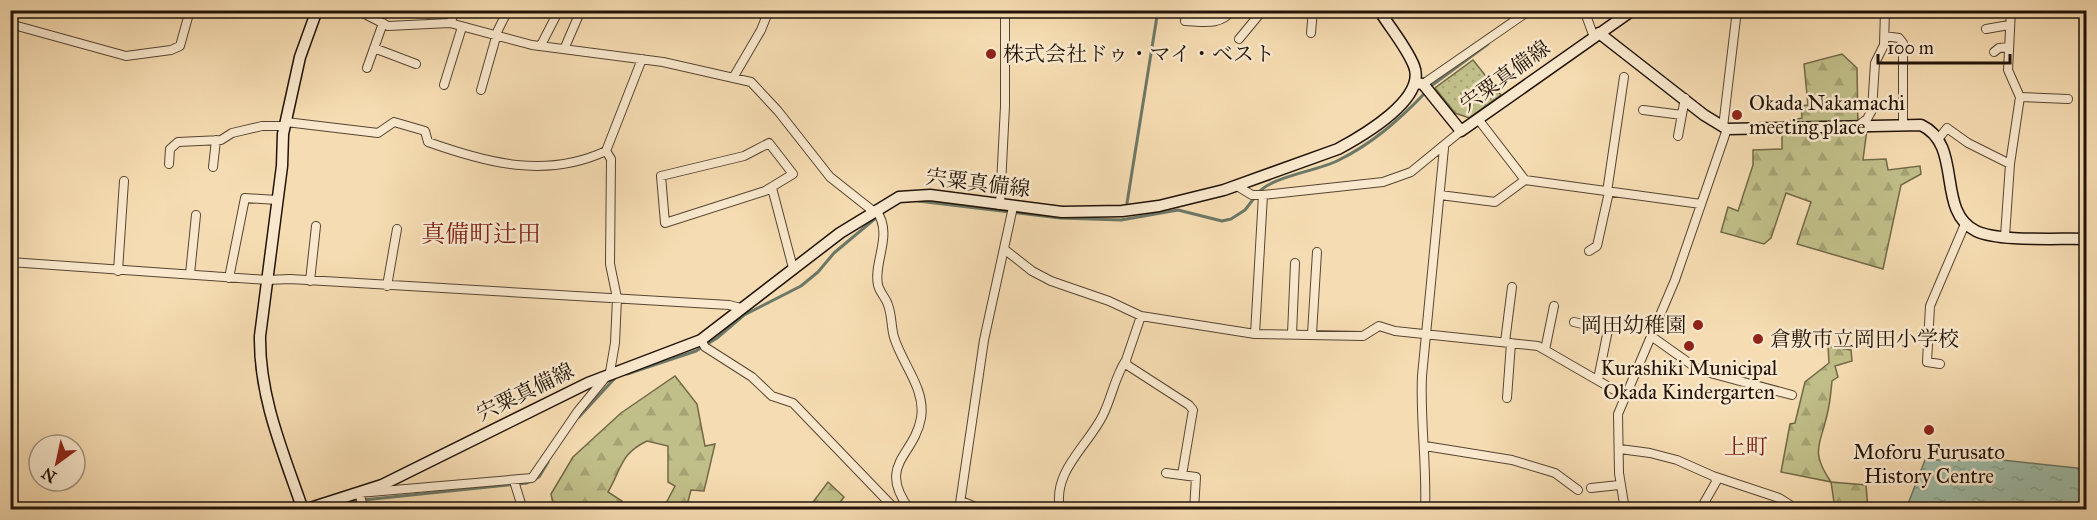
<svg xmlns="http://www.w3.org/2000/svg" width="2097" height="520" font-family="'IM FELL Great Primer','Noto Serif JP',serif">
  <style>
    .forest { fill: url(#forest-firs); stroke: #716948; stroke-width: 1.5 }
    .park { fill: url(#park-dots); stroke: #716948; stroke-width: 1.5 }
    .water { fill: url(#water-ripples); stroke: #6c7867; stroke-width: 1.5 }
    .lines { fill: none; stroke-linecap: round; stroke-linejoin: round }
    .stream { stroke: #6c7867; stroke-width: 3 }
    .street-casing { stroke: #564532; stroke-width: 10 }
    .secondary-casing { stroke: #211307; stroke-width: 13 }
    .street { stroke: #f9e8cd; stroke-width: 8 }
    .secondary { stroke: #f9e8cd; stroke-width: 10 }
    .poi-dot { fill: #8f2418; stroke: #f9e8cd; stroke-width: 2 }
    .labels { text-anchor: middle; stroke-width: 5; stroke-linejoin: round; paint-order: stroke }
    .poi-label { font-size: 21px; fill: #211307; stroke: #f9e8cd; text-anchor: start }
    .street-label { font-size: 21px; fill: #211307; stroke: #f9e8cd }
    .neighbourhood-label { font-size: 22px; fill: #7a1f14; stroke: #f9e8cd }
    .quarter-label { font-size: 24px; fill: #7a1f14; stroke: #f9e8cd }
  </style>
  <defs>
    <pattern id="forest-firs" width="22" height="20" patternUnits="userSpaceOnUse" patternTransform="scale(1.5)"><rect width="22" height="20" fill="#c1bf89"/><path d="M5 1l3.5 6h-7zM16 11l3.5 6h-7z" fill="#a6a375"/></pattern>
    <pattern id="park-dots" width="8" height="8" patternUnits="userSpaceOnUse" patternTransform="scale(1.5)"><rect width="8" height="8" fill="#c1bf89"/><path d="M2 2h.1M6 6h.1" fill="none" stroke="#a6a375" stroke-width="1.8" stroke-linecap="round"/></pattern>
    <pattern id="water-ripples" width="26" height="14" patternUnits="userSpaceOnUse" patternTransform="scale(1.5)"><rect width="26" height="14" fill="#9ebca7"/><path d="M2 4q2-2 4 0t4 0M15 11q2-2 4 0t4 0" fill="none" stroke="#88a18e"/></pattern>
  </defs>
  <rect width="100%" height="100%" fill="#f6dcb2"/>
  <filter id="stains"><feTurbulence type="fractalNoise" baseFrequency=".00333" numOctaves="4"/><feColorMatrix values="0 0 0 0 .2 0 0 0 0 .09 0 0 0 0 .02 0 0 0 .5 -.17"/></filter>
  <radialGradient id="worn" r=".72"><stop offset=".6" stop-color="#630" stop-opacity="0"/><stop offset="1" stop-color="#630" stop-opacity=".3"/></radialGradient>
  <path class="forest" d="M1842,54L1857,68L1858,128L1867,129L1863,160L1886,159L1888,170L1920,166L1921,174L1901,185L1883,269L1797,244L1811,202L1786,193L1771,238L1764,244L1721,232L1728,207L1738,211L1753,165V150L1782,149V132L1788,121L1802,118L1801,106L1808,105L1804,64Z
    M1828,346L1851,350L1852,361L1835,366L1838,377L1832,381C1831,392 1830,404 1827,415C1820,446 1810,451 1831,482L1866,485L1868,509H1835L1831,482L1781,472L1790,424L1795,423L1805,382L1829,363Z
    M675,376L697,404L705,446L715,444L704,491L691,490L686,509H655L658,504L664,507L675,486L668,482V446L647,441C620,454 622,468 608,492L622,501L618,509H554L551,494L573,457L621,413Z
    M828,482L844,497L835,509H823L813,502Z"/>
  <path class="park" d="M1473,60L1501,95L1469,118L1455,113L1435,88Z"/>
  <path class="water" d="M1925,460H2002L2086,469V509H1906Z"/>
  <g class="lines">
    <path class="stream" d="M1431,86L1488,44
      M1259,192C1272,177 1316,171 1337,161C1372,144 1399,120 1425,93
      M918,201L1060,218L1121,220L1178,210L1222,221L1231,219L1245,210L1255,197
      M1127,203L1158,10
      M627,374L696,351L717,338L744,315L801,286L818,272L834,253L877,217
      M579,417L615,378
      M344,502L527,483L539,477L548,462"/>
    <defs>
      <path id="street" d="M252,10H259
        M357,10L388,26L450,23L532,45L663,62L751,82L778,111L830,177L873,211
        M1186,10L1185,21C1205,22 1219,26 1233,10
        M1584,10L1594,37
        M1980,11L1985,10
        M450,23L456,10
        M10,24L126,56L171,50L180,46L190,10
        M1986,29L2009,25
        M1311,33L1313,10
        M1885,36L1899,38L1903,43V124
        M1239,39L1263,10
        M541,45L559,10
        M565,47L581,10
        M374,48L416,64
        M1994,52L1999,48L2009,47
        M367,68L383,23
        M733,78L761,30L769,10
        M1423,84L1530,10
        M444,85L462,27
        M481,90L498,30L508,10
        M2020,97L2068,99
        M1643,110L1682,115
        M1478,119L1525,180L1701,204
        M286,122L378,133L394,122L425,131L428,142C487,163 546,179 606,151L642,59
        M1859,125L1867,119L1872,110L1875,63L1884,45L1885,10
        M1723,127L1737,10
        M1678,136L1685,98
        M1939,138L1947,128L1968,143L2010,164
        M769,143L793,174L765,191L665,223L661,176L744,156Z
        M169,164L170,149L178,142L221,140L232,133L262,126H285
        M213,167L216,140
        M1237,186L1252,195H1263L1383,182L1411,172L1461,131
        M772,188L793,268
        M1607,192L1624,77
        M1440,195L1495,202L1525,180
        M1000,205L1005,106V10
        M876,210C894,235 873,261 878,285C880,293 886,298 888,305C892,315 891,327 894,337C902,364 926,389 921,418C914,457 876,464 910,510
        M2005,236L2010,164L2020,97L2008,70L2011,10
        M1004,249L1032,271L1051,281L1109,301L1141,316L1255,334L1363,336L1379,326L1395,331L1538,346L1623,395
        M1589,251L1597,246L1609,192
        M10,262L267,280L290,279L729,305L741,308
        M118,271L124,181
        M190,274L196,215
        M229,278L245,198L277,200
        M310,281L316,226
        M387,286L397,229
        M1141,316L1126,360L1127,365L1189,405L1193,410L1182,475
        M1574,322L1608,330L1598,379
        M1255,334L1263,195
        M1292,334L1295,263
        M1312,334L1317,252
        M1651,336L1699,370L1792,395
        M701,340L705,347L752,377L772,396L793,403L896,510
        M1505,342L1512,287
        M1545,350L1554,306
        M1940,364L1927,362L1930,306L1965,224
        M1507,398L1511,343
        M1425,446L1512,460L1555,473L1578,490
        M1620,449L1650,453L1677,460L1713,476L1779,498L1798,510
        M1166,473L1196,477L1194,510
        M514,481L523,510
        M1591,488L1619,485
        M10,494L14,502
        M961,501L983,510
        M364,510L359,493L532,478L578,411L610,372L615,343L617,298L610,264L611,159L606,151
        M959,510L984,340L1013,207
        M1060,510C1052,471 1088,446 1103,415C1112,397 1115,376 1126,360
        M1425,510C1427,465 1420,421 1422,376L1444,148
        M1625,510L1619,473L1618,414L1675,280L1727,129
        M1714,510L1704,503L1716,482L1715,477"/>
      <path id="secondary" d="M1599,33L1704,115L1727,129L1921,125C1964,145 1935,211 1976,231C1999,242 2058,238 2086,239
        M1415,83L1423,84L1461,131L1633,10
        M303,510C283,452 259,397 260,336L282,166L283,134L300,57L317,10
        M304,510L382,485L588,383L701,340L840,233L899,197L930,195L1062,212L1122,211L1159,206L1224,190L1338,149C1362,136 1427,99 1414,66C1406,46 1390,28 1379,10"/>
    </defs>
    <use href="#street" class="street-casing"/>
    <use href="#secondary" class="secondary-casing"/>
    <use href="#street" class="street"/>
    <use href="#secondary" class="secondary"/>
  </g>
  <g class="poi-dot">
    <circle cx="991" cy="54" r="6"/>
    <circle cx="1737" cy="115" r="6"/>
    <circle cx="1698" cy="325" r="6"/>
    <circle cx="1758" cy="339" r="6"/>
    <circle cx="1689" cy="346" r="6"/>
    <circle cx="1929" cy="430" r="6"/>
  </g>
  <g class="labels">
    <g class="poi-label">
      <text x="1003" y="61">株式会社ドゥ・マイ・ベスト</text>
      <text x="1749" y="110">Okada Nakamachi<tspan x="1749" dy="24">meeting place</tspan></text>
      <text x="1686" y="332" text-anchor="end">岡田幼稚園</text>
      <text x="1770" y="346">倉敷市立岡田小学校</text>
      <text x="1689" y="375" text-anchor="middle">Kurashiki Municipal<tspan x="1689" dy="24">Okada Kindergarten</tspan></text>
      <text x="1929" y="459" text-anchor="middle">Moforu Furusato<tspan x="1929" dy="24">History Centre</tspan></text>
    </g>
    <g class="street-label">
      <text transform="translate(1505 76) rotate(-36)" y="7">宍粟真備線</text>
      <text transform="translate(978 183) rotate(7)" y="7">宍粟真備線</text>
      <text transform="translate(525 392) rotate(-26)" y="7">宍粟真備線</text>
    </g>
    <g class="neighbourhood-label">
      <text x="1746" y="454">上町</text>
    </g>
    <g class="quarter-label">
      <text x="481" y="242">真備町辻田</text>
    </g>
  </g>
  <rect width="2097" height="520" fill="none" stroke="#f6dcb2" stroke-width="36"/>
  <rect x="12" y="12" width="2073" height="496" fill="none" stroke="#211307" stroke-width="3"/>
  <rect x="18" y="18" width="2061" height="484" fill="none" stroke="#211307" stroke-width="1.5"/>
  <g transform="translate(57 463) rotate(213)"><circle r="28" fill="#f9e8cd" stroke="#a3937e" stroke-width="1.5"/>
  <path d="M0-4.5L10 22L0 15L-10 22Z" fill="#8f2418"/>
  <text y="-9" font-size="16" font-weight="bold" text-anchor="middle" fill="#211307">N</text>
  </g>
  <path d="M1878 54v9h132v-9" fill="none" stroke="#211307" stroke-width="3"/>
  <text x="1887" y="54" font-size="18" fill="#211307" stroke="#f9e8cd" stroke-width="4.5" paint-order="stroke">100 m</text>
  <rect width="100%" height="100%" filter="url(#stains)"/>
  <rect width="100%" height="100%" fill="url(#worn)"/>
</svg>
